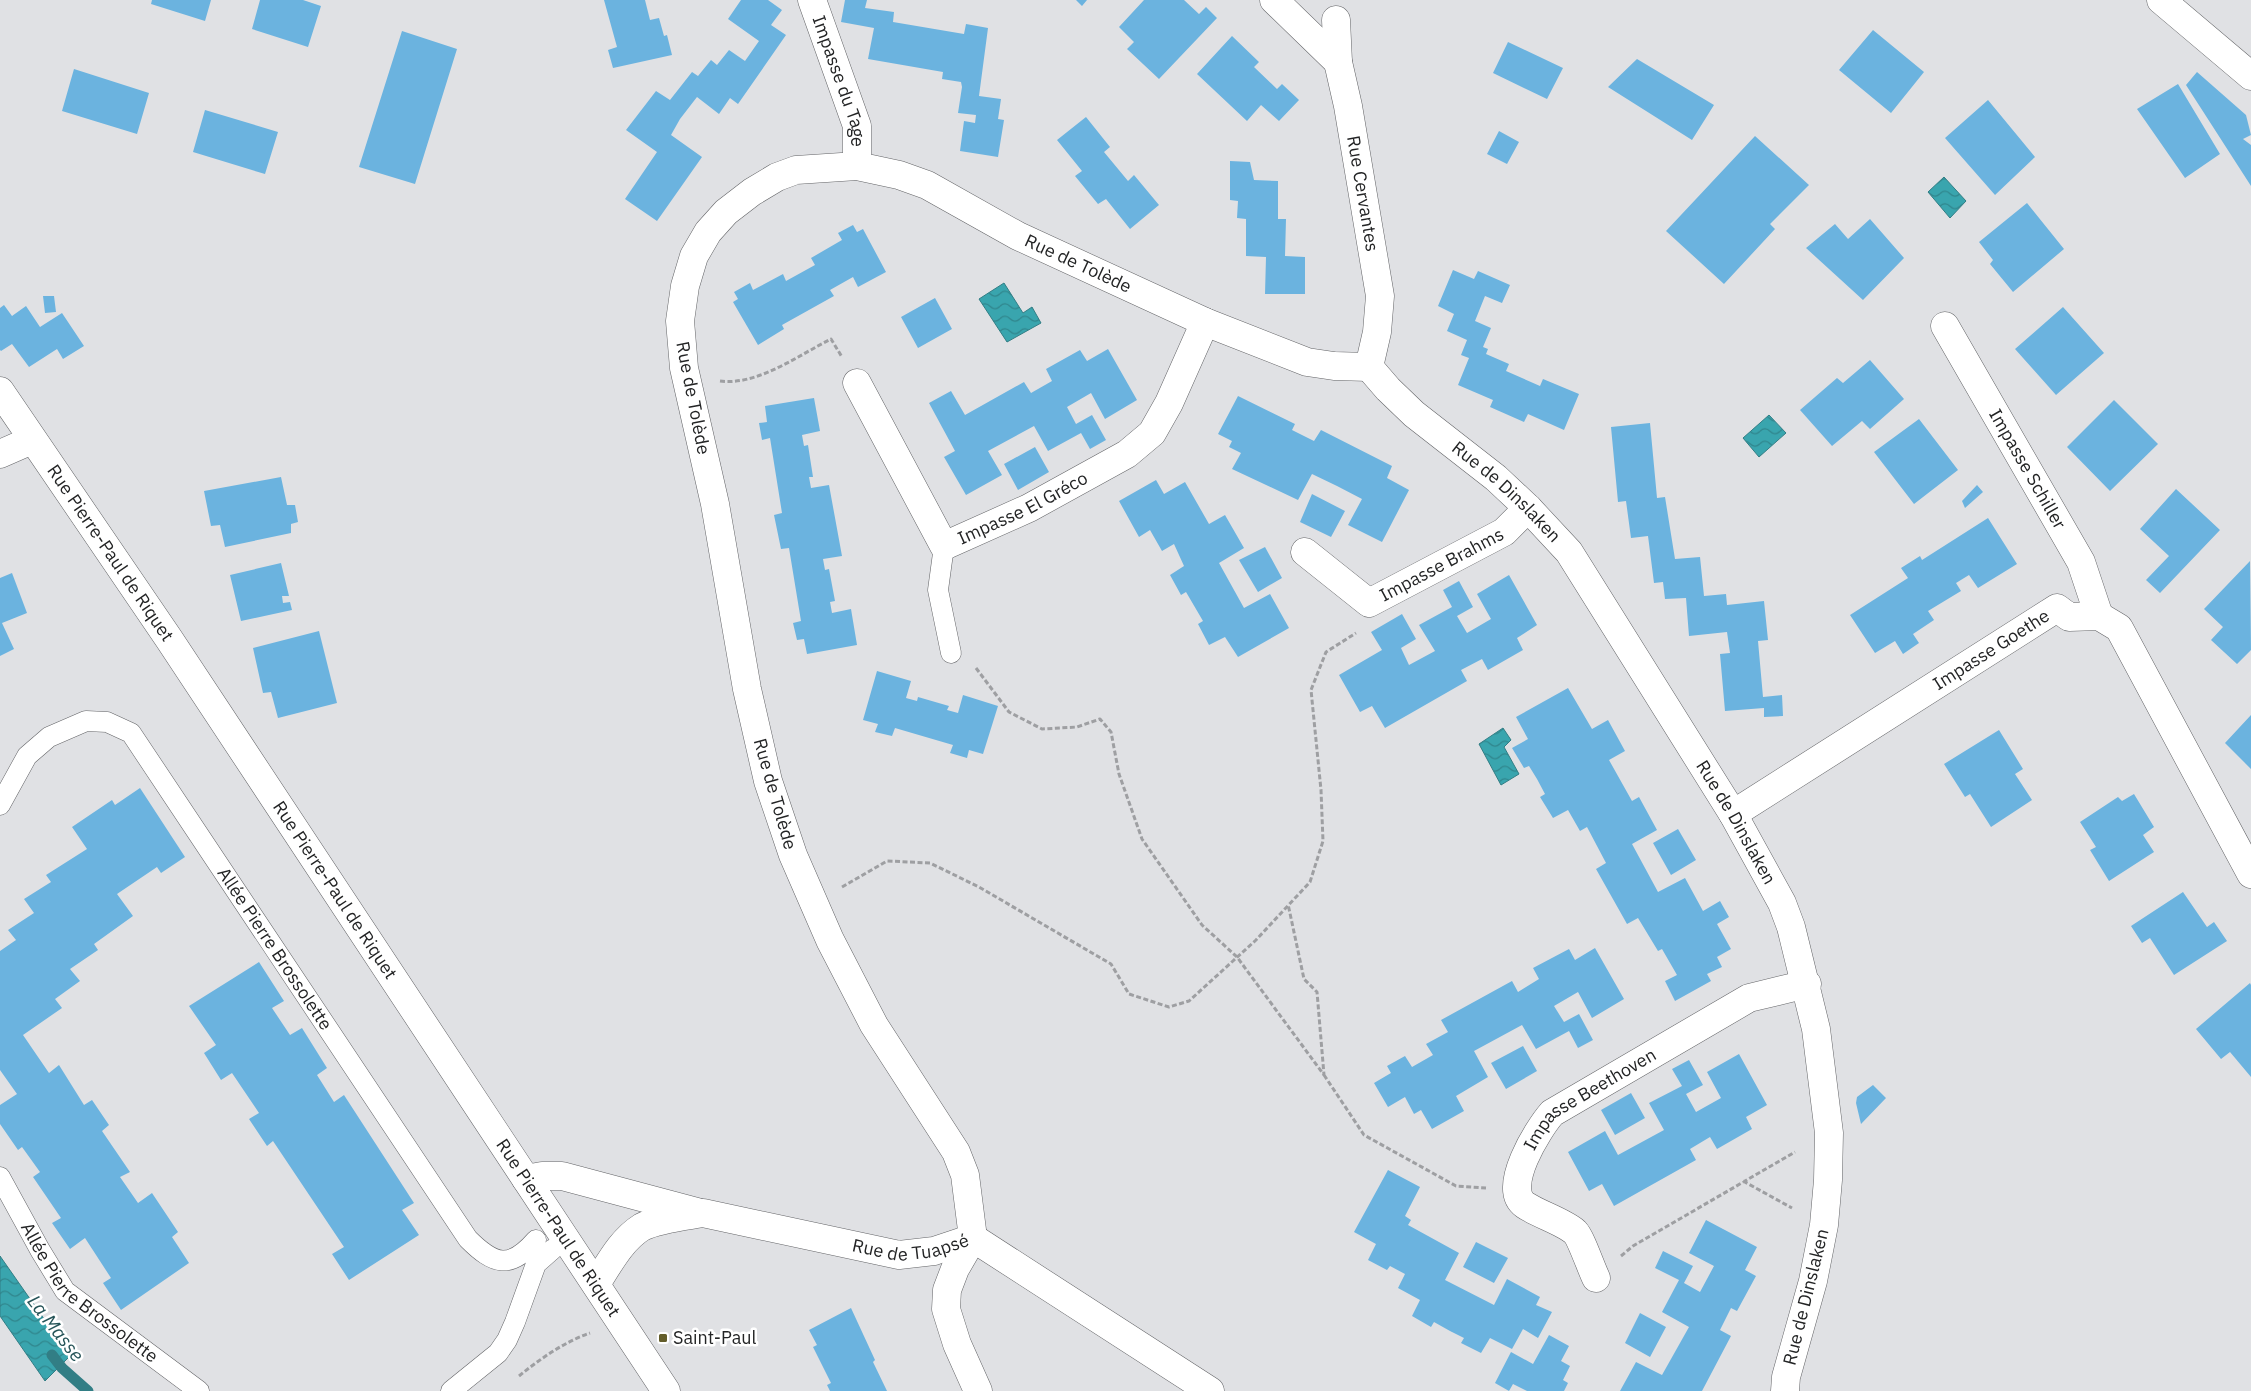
<svg xmlns="http://www.w3.org/2000/svg" width="2251" height="1391" font-family="'IBM Plex Sans',sans-serif">
  <style>
    .water { fill: url(#water-waves); stroke: #327e85 }
    .lines { fill: none; stroke-linecap: round; stroke-linejoin: round }
    .stream { stroke: #327e85; stroke-width: 11 }
    .building { fill: #6bb3df }
    .lane-casing { stroke: #636467; stroke-width: 21 }
    .street-casing { stroke: #636467; stroke-width: 29 }
    .secondary-casing { stroke: #636467; stroke-width: 29 }
    .path { stroke: #9e9fa2; stroke-width: 3; stroke-dasharray: 5 2.5; stroke-linecap: butt }
    .lane { stroke: #fff; stroke-width: 20 }
    .street { stroke: #fff; stroke-width: 28 }
    .secondary { stroke: #fff; stroke-width: 28 }
    .poi-dot { fill: #625c29; stroke: #fff; stroke-width: 2 }
    .labels { text-anchor: middle; stroke-width: 5; stroke-linejoin: round; paint-order: stroke }
    .street-label { font-size: 18px; fill: #232425; stroke: #fff }
    .poi-label { font-size: 18px; fill: #232425; stroke: #fff; text-anchor: start }
    .water-label { font-size: 19px; font-style: italic; fill: #265458; stroke: #fff }
  </style>
  <defs>
    <pattern id="water-waves" width="16" height="10" patternUnits="userSpaceOnUse" patternTransform="scale(1.25)"><rect width="16" height="10" fill="#39a5ae"/><path d="M0 5q4-4 8 0t8 0" fill="none" stroke="#30868d"/></pattern>
  </defs>
  <rect width="100%" height="100%" fill="#e0e1e4"/>
  <path class="water" d="M1944,177L1966,201L1950,218L1928,192Z
    M1004,283L1023,313L1032,307L1041,323L1007,342L979,299Z
    M1769,415L1786,433L1759,457L1743,438Z
    M1503,728L1511,740L1504,747L1519,774L1501,785L1479,744Z
    M0,1256L70,1356L45,1381L0,1316Z"/>
  <g class="lines">
    <path class="stream" d="M52,1355L62,1368L88,1391"/>
  </g>
  <path class="building" d="M152,0H211L205,21L151,4Z
    M260,0H303L321,6L308,47L252,29Z
    M604,0H645L650,20L659,18L664,36L667,35L672,55L613,68L608,50L617,47Z
    M741,0H768L782,10L771,25L786,35L738,104L730,98L719,114L697,97L680,119L671,135L702,157L657,221L625,199L657,152L626,130L656,91L670,100L692,72L698,76L711,60L717,65L729,50L745,61L759,41L728,19Z
    M845,0H867L865,8L894,12L893,22L964,34L966,24L988,28L979,96L1001,99L998,119L1004,120L998,157L960,151L964,121L975,123L976,115L958,113L962,87L961,82L942,79L943,72L868,59L874,28L841,22Z
    M1076,0H1087L1082,6Z
    M1144,0H1184L1199,14L1206,7L1217,18L1159,79L1127,49L1134,42L1119,27Z
    M1873,30L1924,72L1891,113L1839,70Z
    M402,31L457,49L415,184L359,167Z
    M1232,36L1259,62L1254,67L1277,89L1282,84L1299,100L1279,121L1261,105L1247,121L1197,74Z
    M1508,42L1563,68L1547,99L1493,73Z
    M1637,59L1714,105L1692,140L1608,87Z
    M74,69L149,93L137,134L62,111Z
    M2197,72L2246,115L2251,135L2243,139L2251,145V186L2186,85Z
    M2178,84L2220,154L2185,178L2137,109Z
    M1988,100L2035,157L1995,195L1945,138Z
    M205,110L278,132L265,174L193,152Z
    M1086,117L1110,147L1104,152L1128,181L1134,175L1159,205L1130,229L1106,199L1098,204L1075,176L1082,171L1057,140Z
    M1499,131L1519,142L1507,164L1487,154Z
    M1755,136L1809,185L1770,224L1775,229L1724,284L1666,231Z
    M1230,161L1250,162L1254,180L1278,181V219H1286L1285,256L1305,257V294H1265L1266,257L1246,256V219L1237,218L1238,201L1230,200Z
    M2027,203L2064,249L2013,292L1990,264L1993,260L1979,242Z
    M1870,219L1904,258L1863,300L1806,248L1835,224L1848,239Z
    M853,225L857,232L863,229L886,272L858,287L853,277L830,290L834,296L782,325L784,329L758,345L733,302L738,299L734,292L750,283L753,290L783,274L786,281L815,265L811,258L842,240L838,233Z
    M1453,270L1474,279L1478,271L1510,285L1502,303L1485,296L1475,321L1491,328L1483,347L1488,349L1486,354L1509,364L1506,371L1540,386L1543,379L1579,394L1564,430L1528,414L1524,422L1490,407L1493,400L1458,385L1469,358L1461,355L1467,340L1447,331L1454,314L1438,306Z
    M43,296H54L56,312L45,313Z
    M935,298L952,329L918,348L901,317Z
    M4,305L12,316L26,306L40,327L62,313L84,346L63,359L57,349L29,367L12,344L1,351L0,350V308Z
    M2063,307L2104,353L2056,395L2015,349Z
    M1108,349L1137,400L1105,419L1091,393L1067,407L1076,424L1092,415L1106,440L1090,449L1081,433L1048,451L1034,426L988,451L1002,475L966,495L944,457L955,451L929,403L951,391L965,415L1024,382L1031,393L1052,381L1046,369L1080,350L1087,361Z
    M1870,360L1904,399L1870,429L1862,421L1832,446L1800,410L1837,378L1843,383Z
    M1238,396L1295,424L1292,430L1314,441L1321,430L1392,466L1387,478L1409,490L1382,542L1348,525L1362,499L1337,486L1312,474L1298,500L1232,469L1241,453L1229,447L1232,441L1218,434Z
    M814,398L820,431L802,435L804,446L808,445L813,477H809L811,488L829,485L842,556L823,559L825,570L829,569L835,601L830,602L832,613L851,609L857,645L807,654L804,639L797,640L793,623L801,621L789,548L781,549L774,515L782,513L770,438L762,440L759,423L767,422L765,406Z
    M2114,400L2158,444L2110,491L2067,447Z
    M1919,419L1958,470L1914,504L1874,452Z
    M1650,423L1657,498L1665,497L1675,559L1700,557L1704,596L1726,594L1727,605L1764,601L1768,640L1758,641L1763,697L1782,695L1783,716L1764,717V708L1725,711L1720,654L1730,653L1727,632L1689,636L1686,598L1665,599L1663,582L1654,583L1648,536L1631,538L1626,501L1618,502L1611,427Z
    M1035,447L1049,472L1018,490L1004,464Z
    M281,477L287,505H295L298,522L291,524V533L225,547L220,525L211,526L204,491Z
    M1156,480L1164,494L1185,482L1209,524L1225,515L1244,548L1219,563L1244,608L1270,594L1289,628L1238,657L1225,637L1209,645L1198,624L1203,621L1186,592L1181,595L1170,575L1184,566L1174,544L1162,551L1150,530L1139,537L1119,501Z
    M1977,485L1983,492L1965,508L1962,501Z
    M2176,489L2220,530L2160,593L2146,580L2169,556L2140,529Z
    M1312,494L1345,511L1331,537L1300,522Z
    M1988,518L2017,564L1978,588L1969,575L1956,583L1961,591L1928,611L1934,620L1913,634L1919,643L1903,654L1895,641L1875,653L1850,615L1908,578L1901,568L1920,556L1922,560Z
    M1265,547L1282,578L1258,592L1239,560Z
    M2250,561L2251,650L2237,664L2211,640L2223,627L2204,609Z
    M281,563L289,596H282L283,603L290,602L292,610L241,621L230,575Z
    M12,573L27,613L2,623L14,649L0,656V578Z
    M1509,575L1537,625L1517,638L1523,650L1488,670L1482,659L1461,670L1467,681L1385,728L1372,706L1360,712L1339,675L1382,650L1371,632L1402,614L1416,639L1401,648L1409,665L1435,651L1419,625L1452,607L1443,590L1459,581L1473,607L1457,616L1467,633L1491,619L1477,594Z
    M319,631L337,703L278,718L271,692L263,693L253,648Z
    M877,671L911,681L906,698L917,701L918,697L949,706L947,710L958,713L963,695L998,706L983,754L969,750L967,758L950,753L953,745L895,728L892,736L875,732L878,724L863,720Z
    M1568,688L1592,729L1608,720L1625,751L1609,760L1632,801L1639,797L1657,830L1632,844L1658,892L1685,878L1703,911L1720,901L1729,917L1717,924L1731,949L1717,957L1722,967L1707,974L1711,981L1675,1001L1665,981L1677,975L1662,949L1658,951L1638,918L1627,924L1596,869L1606,863L1587,827L1580,831L1568,810L1553,818L1540,797L1545,794L1537,779L1529,766L1524,768L1512,748L1528,739L1516,717Z
    M2251,715V769L2225,743Z
    M1999,730L2023,769L2015,774L2032,800L1991,827L1970,794L1965,797L1944,764Z
    M140,788L185,857L161,873L157,867L117,894L133,916L94,944L98,950L70,969L80,981L55,999L62,1008L23,1035L49,1073L59,1065L84,1105L92,1100L109,1125L102,1131L130,1172L120,1177L138,1203L152,1193L178,1232L172,1237L189,1263L121,1310L103,1283L111,1278L85,1238L70,1249L52,1223L61,1218L33,1177L40,1172L22,1147L18,1150L0,1124V1105L17,1094L0,1070V951L16,940L8,930L34,913L24,899L51,882L46,875L87,849L72,827L112,800L115,805Z
    M2134,794L2154,827L2143,835L2154,852L2109,881L2090,850L2096,847L2080,822L2118,797L2122,801Z
    M1678,829L1696,860L1671,875L1653,843Z
    M2183,892L2207,927L2214,922L2227,941L2174,975L2150,938L2142,943L2131,926Z
    M1595,948L1624,999L1592,1018L1578,992L1554,1006L1564,1022L1579,1014L1593,1040L1578,1048L1569,1031L1536,1049L1522,1025L1474,1051L1488,1077L1456,1096L1464,1111L1432,1129L1421,1110L1414,1114L1405,1097L1388,1107L1374,1083L1391,1073L1387,1066L1405,1056L1412,1067L1433,1055L1426,1044L1448,1032L1441,1020L1512,981L1518,992L1539,979L1533,968L1569,949L1575,960Z
    M259,962L284,1001L272,1008L290,1035L302,1028L327,1068L317,1075L334,1102L344,1095L414,1203L402,1210L419,1235L349,1280L332,1254L344,1247L273,1141L267,1146L249,1119L259,1113L232,1073L221,1080L204,1053L216,1045L189,1006Z
    M2250,983L2251,985V1077L2230,1052L2221,1059L2196,1029Z
    M1523,1046L1537,1071L1506,1089L1491,1063Z
    M1739,1054L1767,1105L1746,1117L1752,1129L1717,1149L1710,1137L1690,1149L1696,1160L1614,1206L1602,1184L1589,1191L1568,1152L1605,1131L1618,1155L1664,1130L1649,1103L1682,1086L1672,1069L1689,1060L1703,1085L1686,1094L1696,1112L1721,1098L1707,1072Z
    M1873,1085L1886,1098L1861,1124L1856,1103L1857,1097Z
    M1631,1093L1645,1118L1615,1135L1601,1110Z
    M1388,1170L1420,1187L1405,1216L1411,1220L1408,1225L1459,1253L1445,1280L1494,1305L1507,1279L1540,1297L1536,1305L1552,1312L1538,1338L1523,1329L1512,1349L1490,1338L1481,1353L1461,1343L1464,1338L1450,1331L1434,1322L1431,1327L1412,1316L1420,1300L1398,1288L1405,1274L1390,1266L1387,1270L1368,1260L1376,1244L1354,1232Z
    M1706,1220L1757,1247L1745,1270L1756,1276L1737,1311L1731,1308L1720,1330L1731,1336L1702,1391H1620L1636,1362L1662,1375L1689,1327L1662,1312L1679,1280L1655,1268L1663,1251L1693,1266L1684,1283L1700,1292L1714,1266L1689,1253Z
    M1476,1242L1508,1258L1494,1283L1463,1267Z
    M851,1308L875,1360L873,1362L887,1391H830L827,1385L831,1383L813,1347L817,1345L809,1330Z
    M1640,1313L1666,1327L1650,1357L1625,1343Z
    M1549,1335L1569,1346L1561,1361L1570,1366L1563,1380L1568,1383L1564,1391H1527L1513,1384L1509,1391L1495,1383L1511,1352L1533,1364Z"/>
  <g class="lines">
    <defs>
      <g id="lane">
        <path d="M944,546L938,590L951,653"/>
        <path id="s1" d="M0,805L27,756L49,737L86,721L107,722L131,733L468,1239C494,1265 510,1270 536,1240"/>
        <path id="s2" d="M0,1177L40,1250L65,1291L199,1391"/>
        <path d="M451,1391L498,1353L507,1340L515,1322L536,1264L553,1249"/>
      </g>
      <g id="street">
        <path id="s3" d="M812,0L857,126V166"/>
        <path d="M1274,0L1338,62"/>
        <path id="s4" d="M1336,20L1338,62L1348,106L1380,296L1377,332L1369,367"/>
        <path id="s5" d="M1945,326L2081,562L2099,616"/>
        <path id="s6" d="M1369,367L1388,389L1414,414L1496,478L1528,508L1569,552L1733,814L1782,903L1791,927L1816,1029L1829,1133L1828,1180L1824,1225L1813,1281L1786,1377L1785,1391"/>
        <path id="s7" d="M857,383L944,546L1029,508L1127,454L1152,433L1169,403L1205,322"/>
        <path d="M0,454L32,440"/>
        <path id="s8" d="M1305,552L1369,603L1504,532L1528,508"/>
        <path id="s9" d="M1733,814L2057,608L2069,617L2099,616L2119,628L2251,874"/>
        <path d="M526,1179L542,1176H562L697,1212"/>
        <path id="s10" d="M1596,1278C1591,1268 1581,1238 1575,1232C1564,1222 1538,1214 1525,1205C1501,1188 1538,1129 1552,1113L1749,998L1807,984"/>
        <path id="s11" d="M596,1284C609,1264 621,1240 642,1227C658,1219 686,1216 703,1213L899,1255L934,1251L973,1238L1210,1391"/>
        <path id="s12" d="M978,1391L957,1344L946,1309L947,1290L955,1269L973,1238L965,1175L956,1152L874,1025L830,940L793,855L768,781L747,689L715,504L684,368L680,321L685,286L694,256L708,232L726,212L752,192L777,177L796,170L857,166L899,175L927,185L1018,236L1205,322L1307,362L1334,366L1369,367"/>
      </g>
      <g id="secondary">
        <path d="M2161,0L2251,76"/>
        <path id="s13" d="M0,391L169,639L666,1391"/>
      </g>
    </defs>
    <use href="#lane" class="lane-casing"/>
    <use href="#street" class="street-casing"/>
    <use href="#secondary" class="secondary-casing"/>
    <path class="path" d="M720,381C757,386 799,355 831,339L842,357
      M976,668L1009,712L1042,729L1077,727L1100,719L1111,732L1119,774L1142,839L1202,925L1237,957L1324,1075L1317,992L1304,979L1288,904
      M842,887L887,861L930,863L979,887L1111,964L1129,994L1169,1007L1189,1001L1256,940L1310,882L1323,841L1321,790L1311,690L1326,652L1356,633
      M1324,1075L1364,1135L1456,1186L1486,1188
      M1743,1181L1792,1208
      M1621,1256L1633,1246L1795,1152
      M519,1376C540,1359 564,1342 590,1333"/>
    <use href="#lane" class="lane"/>
    <use href="#street" class="street"/>
    <use href="#secondary" class="secondary"/>
  </g>
  <rect class="poi-dot" x="658" y="1333" width="10" height="10" rx="2.5"/>
  <g class="labels">
    <g class="street-label">
      <text dy="6" stroke="none"><textPath href="#s3" startOffset="86">Impasse du Tage</textPath></text>
      <text dy="6" stroke="none"><textPath href="#s4" startOffset="176">Rue Cervantes</textPath></text>
      <text dy="6" stroke="none"><textPath href="#s12" startOffset="1648">Rue de Tolède</textPath></text>
      <text transform="translate(693 398) rotate(79)" y="6">Rue de Tolède</text>
      <text dy="6" stroke="none"><textPath href="#s5" startOffset="165">Impasse Schiller</textPath></text>
      <text dy="6" stroke="none"><textPath href="#s6" startOffset="186">Rue de Dinslaken</textPath></text>
      <text dy="6" stroke="none"><textPath href="#s7" startOffset="272">Impasse El Gréco</textPath></text>
      <text dy="6" stroke="none"><textPath href="#s13" startOffset="196">Rue Pierre-Paul de Riquet</textPath></text>
      <text dy="6" stroke="none"><textPath href="#s8" startOffset="164">Impasse Brahms</textPath></text>
      <text dy="6" stroke="none"><textPath href="#s9" startOffset="306">Impasse Goethe</textPath></text>
      <text transform="translate(775 794) rotate(74)" y="6">Rue de Tolède</text>
      <text dy="6" stroke="none"><textPath href="#s6" startOffset="591">Rue de Dinslaken</textPath></text>
      <text dy="6" stroke="none"><textPath href="#s13" startOffset="601">Rue Pierre-Paul de Riquet</textPath></text>
      <text dy="6" stroke="none"><textPath href="#s1" startOffset="432">Allée Pierre Brossolette</textPath></text>
      <text dy="6" stroke="none"><textPath href="#s10" startOffset="249">Impasse Beethoven</textPath></text>
      <text dy="6" stroke="none"><textPath href="#s13" startOffset="1006">Rue Pierre-Paul de Riquet</textPath></text>
      <text dy="6" stroke="none"><textPath href="#s11" startOffset="349">Rue de Tuapsé</textPath></text>
      <text dy="6" stroke="none"><textPath href="#s2" startOffset="149">Allée Pierre Brossolette</textPath></text>
      <text transform="translate(1806 1297) rotate(-76)" y="6">Rue de Dinslaken</text>
    </g>
    <g class="poi-label">
      <text x="673" y="1344">Saint-Paul</text>
    </g>
    <g class="water-label">
      <text transform="translate(56 1328) rotate(52)" y="7">La Masse</text>
    </g>
  </g>
</svg>
